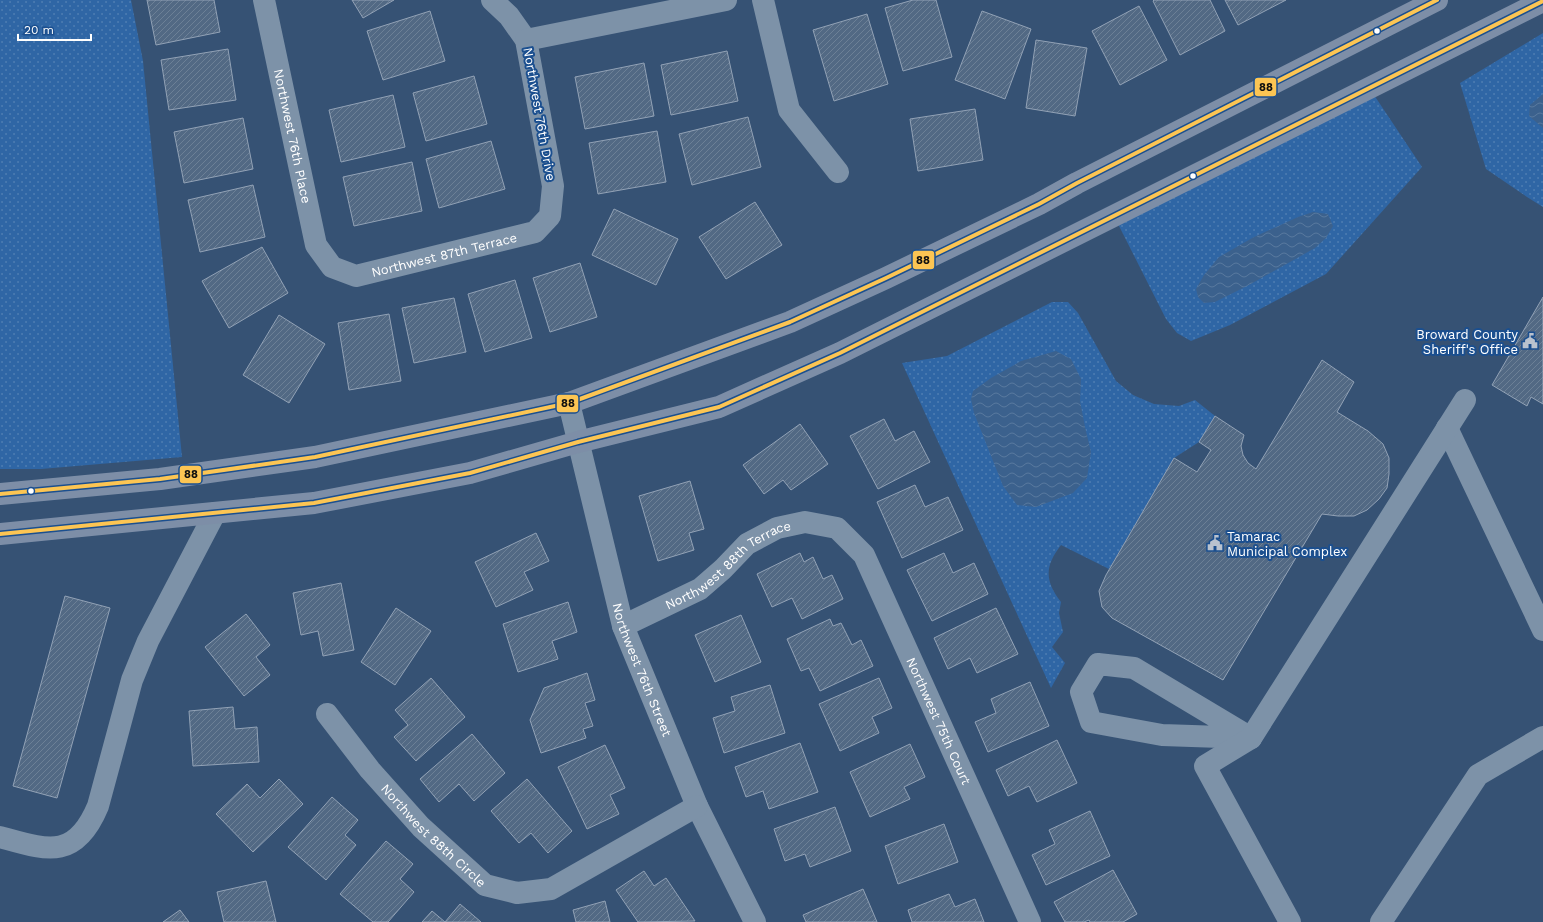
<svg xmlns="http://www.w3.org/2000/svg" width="1543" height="922" font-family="'Work Sans',sans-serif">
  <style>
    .grass { fill: url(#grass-dots) }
    .water { fill: url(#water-waves) }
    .building { fill: url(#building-hatch); stroke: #92a2b6 }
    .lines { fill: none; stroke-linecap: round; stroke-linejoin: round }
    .minor { stroke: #7d92a8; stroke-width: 22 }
    .major { stroke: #7d8ea7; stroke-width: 22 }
    .bus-1-casing { stroke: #1b4f8f; stroke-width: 7 }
    .bus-1 { stroke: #fcc553; stroke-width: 4 }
    .bus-dot { fill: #fff; stroke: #1b4f8f; stroke-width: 1.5 }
    .labels { text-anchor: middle; stroke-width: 4; stroke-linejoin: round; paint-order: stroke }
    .street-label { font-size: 13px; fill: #fff; stroke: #1b4f8f }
    .poi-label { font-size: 13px; fill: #fff; stroke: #1b4f8f; text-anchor: end }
    .line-badge { stroke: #1b4f8f; stroke-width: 1.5 }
    .pale-badge-label { font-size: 11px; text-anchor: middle; font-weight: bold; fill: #111 }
  </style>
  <defs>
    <pattern id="grass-dots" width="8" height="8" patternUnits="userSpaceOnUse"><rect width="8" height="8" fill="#2f66a5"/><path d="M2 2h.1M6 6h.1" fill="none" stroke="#4e7db2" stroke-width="1.8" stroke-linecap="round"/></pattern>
    <pattern id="water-waves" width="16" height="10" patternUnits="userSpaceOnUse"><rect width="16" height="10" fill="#3b618d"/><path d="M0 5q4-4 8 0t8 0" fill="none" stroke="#58799e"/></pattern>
    <pattern id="building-hatch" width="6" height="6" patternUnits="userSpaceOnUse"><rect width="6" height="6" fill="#526984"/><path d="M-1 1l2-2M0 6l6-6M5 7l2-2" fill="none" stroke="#6c8096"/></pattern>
  </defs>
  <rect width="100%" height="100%" fill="#365274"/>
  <path class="grass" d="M0,0H131L143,61L182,457L41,469H0Z
    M1543,33V207L1527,197L1486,169L1460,83Z
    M1374,95L1422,167L1326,274L1230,325L1191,341L1177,333L1166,319L1117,222Z
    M1052,302H1068L1078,313L1116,381L1133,395L1154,404L1179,406L1195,400L1215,416L1199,442L1174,458L1109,569L1061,545C1045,566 1044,580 1061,602L1059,613L1063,632L1052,647L1065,663L1051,688L902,363L947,356Z"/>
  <path class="water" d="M1543,94V128L1529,116L1530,105Z
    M1313,212L1328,214L1333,226L1326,238L1315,248L1249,285L1215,302L1204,303L1198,297L1196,289L1204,275L1219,257L1254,237L1298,217Z
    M1056,351L1071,359L1081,379L1080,401L1085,427L1091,452L1087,478L1073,493L1036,507L1017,505L1003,486L974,413L971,399L973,391L991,378L1021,361Z"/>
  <path class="building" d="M147,0H214L220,32L156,45Z
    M352,0H394L363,18Z
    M913,0H936L952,57L903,71L885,8Z
    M1154,0H1210L1225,31L1180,55L1153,1Z
    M1225,0H1286L1238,25Z
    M1139,6L1167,60L1120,85L1092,31Z
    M430,11L445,61L383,80L367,31Z
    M982,11L1031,29L1005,99L955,80Z
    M867,14L888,84L834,101L813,30Z
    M1036,40L1087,48L1075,116L1026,108Z
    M228,49L236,100L169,110L161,60Z
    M727,51L738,101L671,115L661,65Z
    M644,63L654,116L585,129L575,77Z
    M474,76L487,124L426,141L413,93Z
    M393,95L405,147L341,162L329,110Z
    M975,109L983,160L918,171L910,119Z
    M748,117L761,167L692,185L679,134Z
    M243,118L253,169L184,183L174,132Z
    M657,131L666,182L598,194L589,143Z
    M491,141L505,189L439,208L426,159Z
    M412,162L422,211L354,226L343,177Z
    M253,185L265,237L200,252L188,200Z
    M755,202L782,245L726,279L699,237Z
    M614,209L678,239L656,285L592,255Z
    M262,247L288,293L229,328L202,281Z
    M580,263L597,317L550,332L533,278Z
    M515,280L532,338L485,352L468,294Z
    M1543,297V404L1531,397L1527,406L1492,385Z
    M454,298L466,352L414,363L402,308Z
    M389,314L401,381L349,390L338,323Z
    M279,315L325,344L289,403L243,375Z
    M1322,360L1354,382L1337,412L1368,431L1383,444L1389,458V474L1387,488L1379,499L1367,510L1354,516H1338L1322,514L1223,680L1112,618L1102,607L1099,591L1106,575L1174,458L1197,472L1211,450L1199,442L1215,416L1244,435L1241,446L1243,455L1248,463L1256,469Z
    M884,419L895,441L914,431L930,462L878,489L850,436Z
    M800,424L828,464L791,490L783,480L764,494L743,465Z
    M690,481L704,529L689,533L694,550L658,561L639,496Z
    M915,485L925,507L948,497L963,530L902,558L877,502Z
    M536,533L549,561L524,572L533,590L496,607L475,562Z
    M800,553L804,562L813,557L823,579L832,575L843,599L802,619L792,598L772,607L757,574Z
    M944,553L953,573L974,563L988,594L932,621L907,570Z
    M341,583L354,650L323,656L318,631L301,635L293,593Z
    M65,596L110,608L57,798L13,786Z
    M568,602L577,632L552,641L558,659L518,672L503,624Z
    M396,608L431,631L395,685L361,662Z
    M996,608L1018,654L977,673L970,658L948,669L934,638Z
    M246,614L270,645L256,657L270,675L244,696L205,647Z
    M741,615L761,662L715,682L695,635Z
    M830,619L833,626L841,623L852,645L861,640L873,666L820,691L809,668L801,671L787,639Z
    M587,673L595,700L585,703L593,726L583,729L586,738L541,753L530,720L544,688Z
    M431,678L465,717L416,761L394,737L408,725L395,710Z
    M879,678L892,708L872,717L879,733L840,751L819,704Z
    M1030,682L1049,726L988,752L975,722L996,713L991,699Z
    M770,685L785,733L724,753L713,718L735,711L731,697Z
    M233,707L235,729L257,727L259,762L193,766L189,711Z
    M472,734L505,773L474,801L459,784L439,802L420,779Z
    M1057,740L1077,783L1037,802L1029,786L1008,796L996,770Z
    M800,743L818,792L769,809L763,791L746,797L735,767Z
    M910,744L925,777L904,787L910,799L870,817L850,772Z
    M605,745L625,788L610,795L619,814L587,829L558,767Z
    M279,779L303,804L253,852L216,814L247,784L260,798Z
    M527,779L572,831L548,853L531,833L519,843L491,811Z
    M332,797L358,820L345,835L356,845L326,880L288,847Z
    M835,807L851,851L810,867L805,854L785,861L774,829Z
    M1090,811L1110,856L1046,885L1032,855L1055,844L1049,830Z
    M944,824L958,862L898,884L885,846Z
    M386,841L413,864L400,879L414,892L388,922H373L340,894Z
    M1113,870L1137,914L1123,922H1090L1089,920L1084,922H1065L1054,902Z
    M644,871L654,886L666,878L695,921L638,922L616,890Z
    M266,881L276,922H224L217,892Z
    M863,889L877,922H806L803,915Z
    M949,894L955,907L975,899L984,922H912L908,910Z
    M605,901L610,922H576L573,910Z
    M460,904L481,922H445Z
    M180,910L189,922H163Z
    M432,911L445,922H422Z"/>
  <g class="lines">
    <g class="minor">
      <path id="s1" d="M264,0L316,245L332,267L356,276L535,232L550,216L553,186L526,40L509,16L492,0"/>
      <path d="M763,0L789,110L838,172"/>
      <path d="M526,40L726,0"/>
      <path id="s2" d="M569,403L623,626L697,806L755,922"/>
      <path d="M1447,428L1543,630"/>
      <path id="s3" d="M623,626L700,589L723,569L747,544L777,528L805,522L837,528L864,555L1030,922"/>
      <path d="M1098,664L1134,668L1251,738L1162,735L1091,722L1081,692Z"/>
      <path id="s4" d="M327,714L370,770L421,827L485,885L517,893L551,889L697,806"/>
      <path d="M0,837C47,850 75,861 98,806L132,680L148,641L215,513"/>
      <path d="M1290,922L1205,766L1251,738L1465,400"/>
      <path d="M1381,922L1478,775L1543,737"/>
    </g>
    <path class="major" d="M0,494L160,479L315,457L569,403L790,322L886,278L1039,204L1077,183L1437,0
      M0,534L314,503L470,473L578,442L719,407L840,353L1543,1"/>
    <defs>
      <path id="bus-1" d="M0,494L160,479L315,457L569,403L790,322L886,278L1039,204L1077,183L1437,0
        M0,534L314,503L470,473L578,442L719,407L840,353L1543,1"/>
    </defs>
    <use href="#bus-1" class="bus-1-casing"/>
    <use href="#bus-1" class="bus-1"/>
  </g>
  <defs>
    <symbol id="civic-bare" viewBox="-9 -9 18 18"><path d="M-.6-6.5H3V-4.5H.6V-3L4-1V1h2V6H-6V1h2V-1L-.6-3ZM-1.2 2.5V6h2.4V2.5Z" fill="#b9c2ce" stroke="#1b4f8f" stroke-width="2.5" paint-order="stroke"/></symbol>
  </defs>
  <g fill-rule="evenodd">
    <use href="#civic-bare" x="1519" y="330" width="22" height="22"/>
    <use href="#civic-bare" x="1204" y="532" width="22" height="22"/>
  </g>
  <g class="bus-dot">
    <circle cx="1377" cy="31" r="3.5"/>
    <circle cx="1193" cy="176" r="3.5"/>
    <circle cx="31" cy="491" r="3.5"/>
  </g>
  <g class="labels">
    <g class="street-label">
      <text transform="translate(540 114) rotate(80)" y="5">Northwest 76th Drive</text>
      <text dy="5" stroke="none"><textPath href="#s1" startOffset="139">Northwest 76th Place</textPath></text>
      <text dy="5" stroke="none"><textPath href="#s1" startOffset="394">Northwest 87th Terrace</textPath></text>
      <text dy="5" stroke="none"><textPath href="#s3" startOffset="123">Northwest 88th Terrace</textPath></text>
      <text dy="5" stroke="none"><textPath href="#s2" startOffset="277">Northwest 76th Street</textPath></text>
      <text dy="5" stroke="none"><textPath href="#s3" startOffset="466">Northwest 75th Court</textPath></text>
      <text dy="5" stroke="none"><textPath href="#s4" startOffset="162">Northwest 88th Circle</textPath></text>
    </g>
    <g class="poi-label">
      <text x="1518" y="339">Broward County<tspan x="1518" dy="15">Sheriff's Office</tspan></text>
      <text x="1227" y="541" text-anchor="start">Tamarac<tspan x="1227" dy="15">Municipal Complex</tspan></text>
    </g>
  </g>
  <g class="line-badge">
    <rect x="1254" y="77" width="23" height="20" rx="4" fill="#fcc553"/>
    <rect x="912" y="250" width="23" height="20" rx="4" fill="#fcc553"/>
    <rect x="556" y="394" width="23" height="19" rx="4" fill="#fcc553"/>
    <rect x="179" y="465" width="23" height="19" rx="4" fill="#fcc553"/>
  </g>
  <g class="pale-badge-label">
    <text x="1266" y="91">88</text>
    <text x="923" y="264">88</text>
    <text x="568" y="407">88</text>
    <text x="191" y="478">88</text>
  </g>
  <path d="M18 34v6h73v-6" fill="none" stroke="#ffffff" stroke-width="2"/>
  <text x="24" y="34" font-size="12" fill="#ffffff" stroke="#1b4f8f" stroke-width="3" paint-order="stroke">20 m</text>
</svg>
